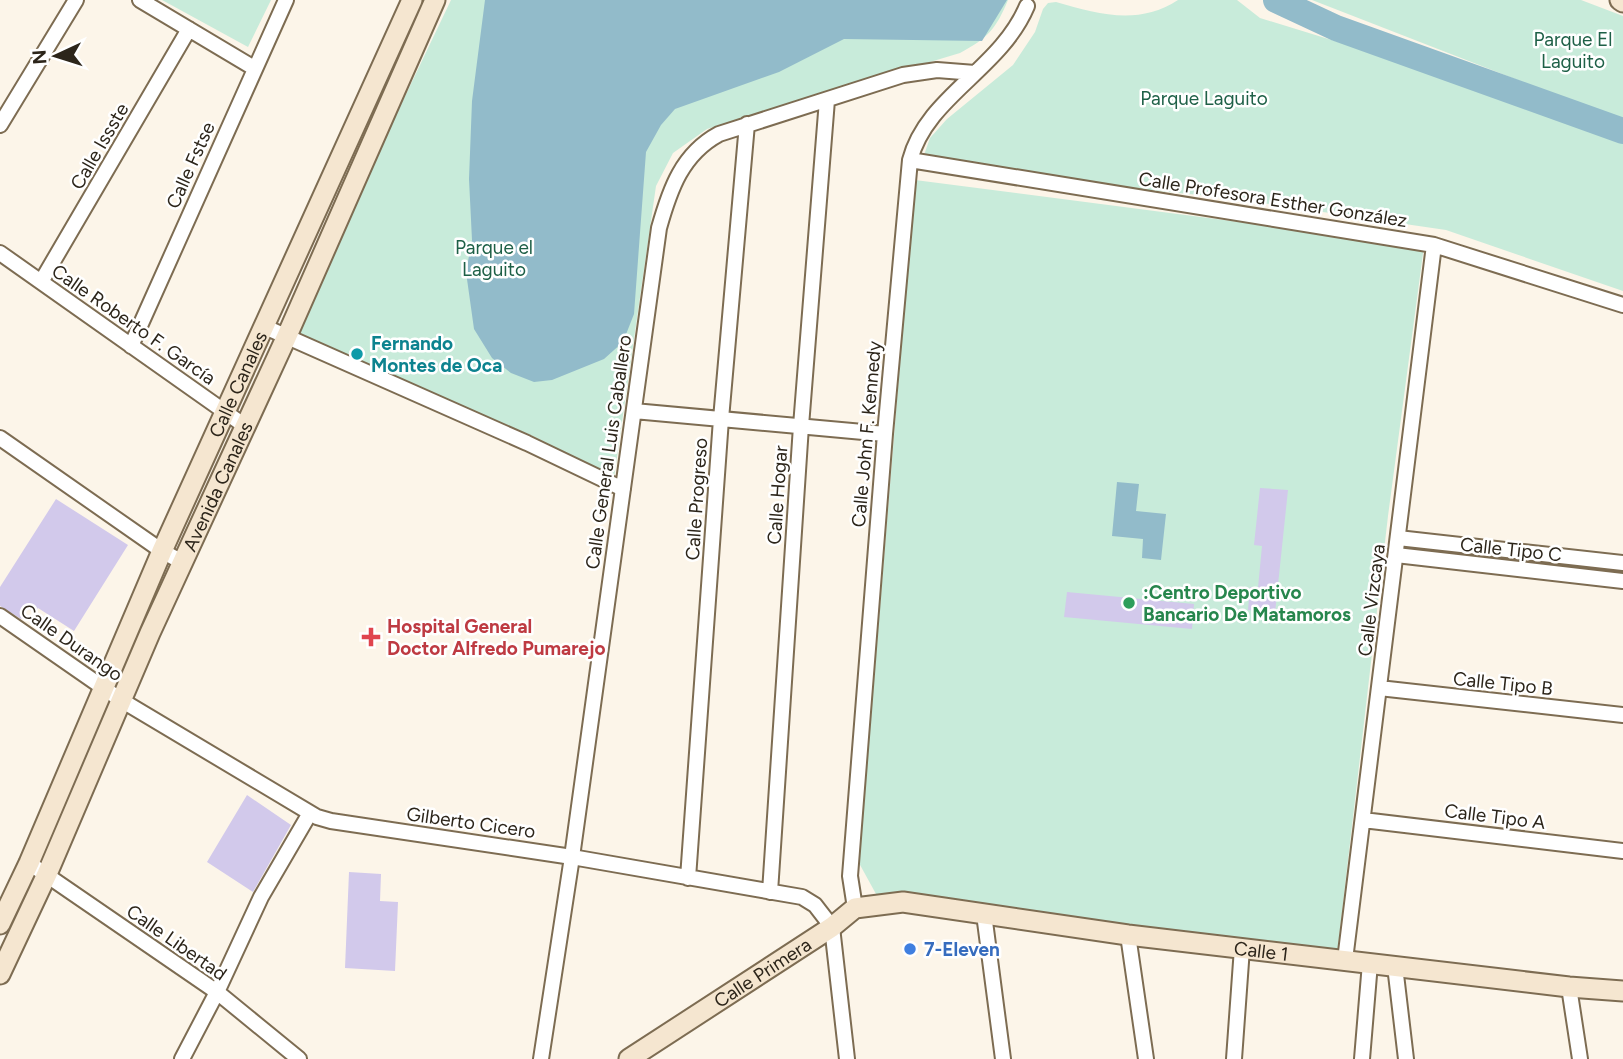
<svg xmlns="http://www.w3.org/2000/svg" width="1623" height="1059" font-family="Figtree,sans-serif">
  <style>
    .green { fill: #c8ebda }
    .water { fill: #92bbca }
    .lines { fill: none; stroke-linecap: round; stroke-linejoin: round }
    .river { stroke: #92bbca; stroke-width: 26 }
    .building { fill: #d2c9eb }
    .street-casing { stroke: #7d6c52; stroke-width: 18 }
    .secondary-casing { stroke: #7d6c52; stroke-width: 23 }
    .street { stroke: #fff; stroke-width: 14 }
    .secondary { stroke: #f5e6d0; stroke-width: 19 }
    .culture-dot { fill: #0f9aa8; stroke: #fff; stroke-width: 2.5 }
    .leisure-dot { fill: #2e9e5b; stroke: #fff; stroke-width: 2.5 }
    .health-dot { fill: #e0444e; stroke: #fff; stroke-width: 2.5 }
    .shop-dot { fill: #3f7fe0; stroke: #fff; stroke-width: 2.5 }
    .labels { text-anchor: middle; stroke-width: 5; stroke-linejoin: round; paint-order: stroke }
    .park-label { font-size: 19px; fill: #1e6047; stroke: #fff }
    .street-label { font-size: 19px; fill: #2c251a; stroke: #fff }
    .culture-label { font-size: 19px; font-weight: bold; fill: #0d838f; stroke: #fff; text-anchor: start }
    .leisure-label { font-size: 19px; font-weight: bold; fill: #27864d; stroke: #fff; text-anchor: start }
    .health-label { font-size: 19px; font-weight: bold; fill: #be3a42; stroke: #fff; text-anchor: start }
    .shop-label { font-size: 19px; font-weight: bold; fill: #366cbe; stroke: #fff; text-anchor: start }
  </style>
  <rect width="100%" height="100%" fill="#fcf5e9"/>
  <path class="green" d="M162,0H271L248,47Z
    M451,0H1008C996,29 988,38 960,53L707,129L673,153L656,186L614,478L535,437L292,333Z
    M1178,0H1237L1260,18L1455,78L1518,106L1623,142V291L1446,230L1220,197L1105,186L924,155L930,138L947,119L1013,65L1035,32L1043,9L1048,3L1056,2C1098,14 1138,26 1178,0Z
    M1312,0H1581L1623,16V121Z
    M915,180L1424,246L1388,516L1337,955L876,894L859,863Z"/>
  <path class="water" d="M485,0H1007L982,41L844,39L779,72L675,109L661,125L646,152L634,314L623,342L604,359L552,380L534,382L511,373L492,358L474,329L466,272L472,240L469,179L472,101Z
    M1117,482L1139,484L1136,511L1166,514L1161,560L1142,558L1143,539L1112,536Z"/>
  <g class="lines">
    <path class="river" d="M1276,0L1336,28L1623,131"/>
  </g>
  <path class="building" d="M1260,488L1288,490L1275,613L1248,610L1250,587L1258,588L1262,546L1254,545Z
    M56,499L128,545L74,631L38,608L35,613L27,608L21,619L0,606V587Z
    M1067,592L1194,604L1192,629L1064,617Z
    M247,795L291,825L253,892L207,862Z
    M349,872L381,874L380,901L398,902L395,971L345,968Z"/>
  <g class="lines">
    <defs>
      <path id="street" d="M140,0L254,68
        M0,125L76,0
        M910,160L1434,245L1623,305
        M0,253L245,426
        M41,282L189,29
        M265,327L527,443L623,489
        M131,346L286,0
        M634,411L885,434
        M0,438L162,551L182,562
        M1398,538L1623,563
        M1396,555L1623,581
        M0,616L121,700L317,817L331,821L572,857L802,897L815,905L832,927L847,1059
        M1379,688L1623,715
        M1363,820L1623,851
        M29,863L217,992L299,1059
        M688,878L721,419L747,124
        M770,892L801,426L827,100
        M855,908L850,876L885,434L910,160C927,96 1000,70 1027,6
        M984,914L1003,1059
        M1128,935L1146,1059
        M1345,960L1434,245
        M1395,966L1406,1059
        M1569,987L1580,1059
        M182,1059L217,992L261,897L310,813
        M541,1059L572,857L659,228C670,189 682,154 719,134L903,75L937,70L975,73
        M1234,1059L1242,948
        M1362,1059L1370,963"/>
      <g id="secondary">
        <path d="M1620,0L1623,2"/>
        <path id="s1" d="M0,924L29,863L162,551L412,0"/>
        <path id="s2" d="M0,974L47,874L150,633L286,338L435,0"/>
        <path id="s3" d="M629,1059L832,927L855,908L903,902L1128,935L1569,987L1623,991"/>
      </g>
    </defs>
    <use href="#street" class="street-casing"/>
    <use href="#secondary" class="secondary-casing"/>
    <use href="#street" class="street"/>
    <use href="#secondary" class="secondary"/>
  </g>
  <circle class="culture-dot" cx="357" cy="354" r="7"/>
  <circle class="leisure-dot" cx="1129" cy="603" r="7"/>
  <path class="health-dot" d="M367.5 626.5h7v7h7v7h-7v7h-7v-7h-7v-7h7z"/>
  <circle class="shop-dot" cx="910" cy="949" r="7"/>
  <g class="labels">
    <g class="park-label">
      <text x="1573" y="46">Parque El<tspan x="1573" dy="22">Laguito</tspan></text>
      <text x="1204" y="105">Parque Laguito</text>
      <text x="494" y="254">Parque el<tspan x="494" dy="22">Laguito</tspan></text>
    </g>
    <g class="street-label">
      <text transform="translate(99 146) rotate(-60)" y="7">Calle Issste</text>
      <text transform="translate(190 165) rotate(-66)" y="7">Calle Fstse</text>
      <text transform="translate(1273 199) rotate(9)" y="7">Calle Profesora Esther González</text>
      <text transform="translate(134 324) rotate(35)" y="7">Calle Roberto F. García</text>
      <text dy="7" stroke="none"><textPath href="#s1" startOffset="590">Calle Canales</textPath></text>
      <text transform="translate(866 434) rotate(-85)" y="7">Calle John F. Kennedy</text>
      <text transform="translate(608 452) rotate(-82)" y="7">Calle General Luis Caballero</text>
      <text dy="7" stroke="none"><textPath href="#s2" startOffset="534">Avenida Canales</textPath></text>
      <text transform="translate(777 495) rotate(-86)" y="7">Calle Hogar</text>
      <text transform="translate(696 499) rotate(-86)" y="7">Calle Progreso</text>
      <text transform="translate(1511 549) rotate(6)" y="7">Calle Tipo C</text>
      <text transform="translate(1371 600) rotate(-83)" y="7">Calle Vizcaya</text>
      <text transform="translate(72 642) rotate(35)" y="7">Calle Durango</text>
      <text transform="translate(1503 683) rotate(6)" y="7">Calle Tipo B</text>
      <text transform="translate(1495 816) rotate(7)" y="7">Calle Tipo A</text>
      <text transform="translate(471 822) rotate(8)" y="7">Gilberto Cicero</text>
      <text transform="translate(177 942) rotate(35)" y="7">Calle Libertad</text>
      <text dy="7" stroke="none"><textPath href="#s3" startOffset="682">Calle 1</textPath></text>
      <text dy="7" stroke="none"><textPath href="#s3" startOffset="159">Calle Primera</textPath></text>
    </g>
    <g class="culture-label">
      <text x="371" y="350">Fernando<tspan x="371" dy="22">Montes de Oca</tspan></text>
    </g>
    <g class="leisure-label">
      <text x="1143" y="599">:Centro Deportivo<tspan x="1143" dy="22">Bancario De Matamoros</tspan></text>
    </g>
    <g class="health-label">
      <text x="387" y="633">Hospital General<tspan x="387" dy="22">Doctor Alfredo Pumarejo</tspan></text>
    </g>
    <g class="shop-label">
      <text x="924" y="956">7-Eleven</text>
    </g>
  </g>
  <g transform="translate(56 56) rotate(266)" stroke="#ffffff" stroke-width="5" paint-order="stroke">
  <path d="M0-5L12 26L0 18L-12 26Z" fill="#2c251a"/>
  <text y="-10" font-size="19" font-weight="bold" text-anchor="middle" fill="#2c251a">N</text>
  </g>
</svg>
